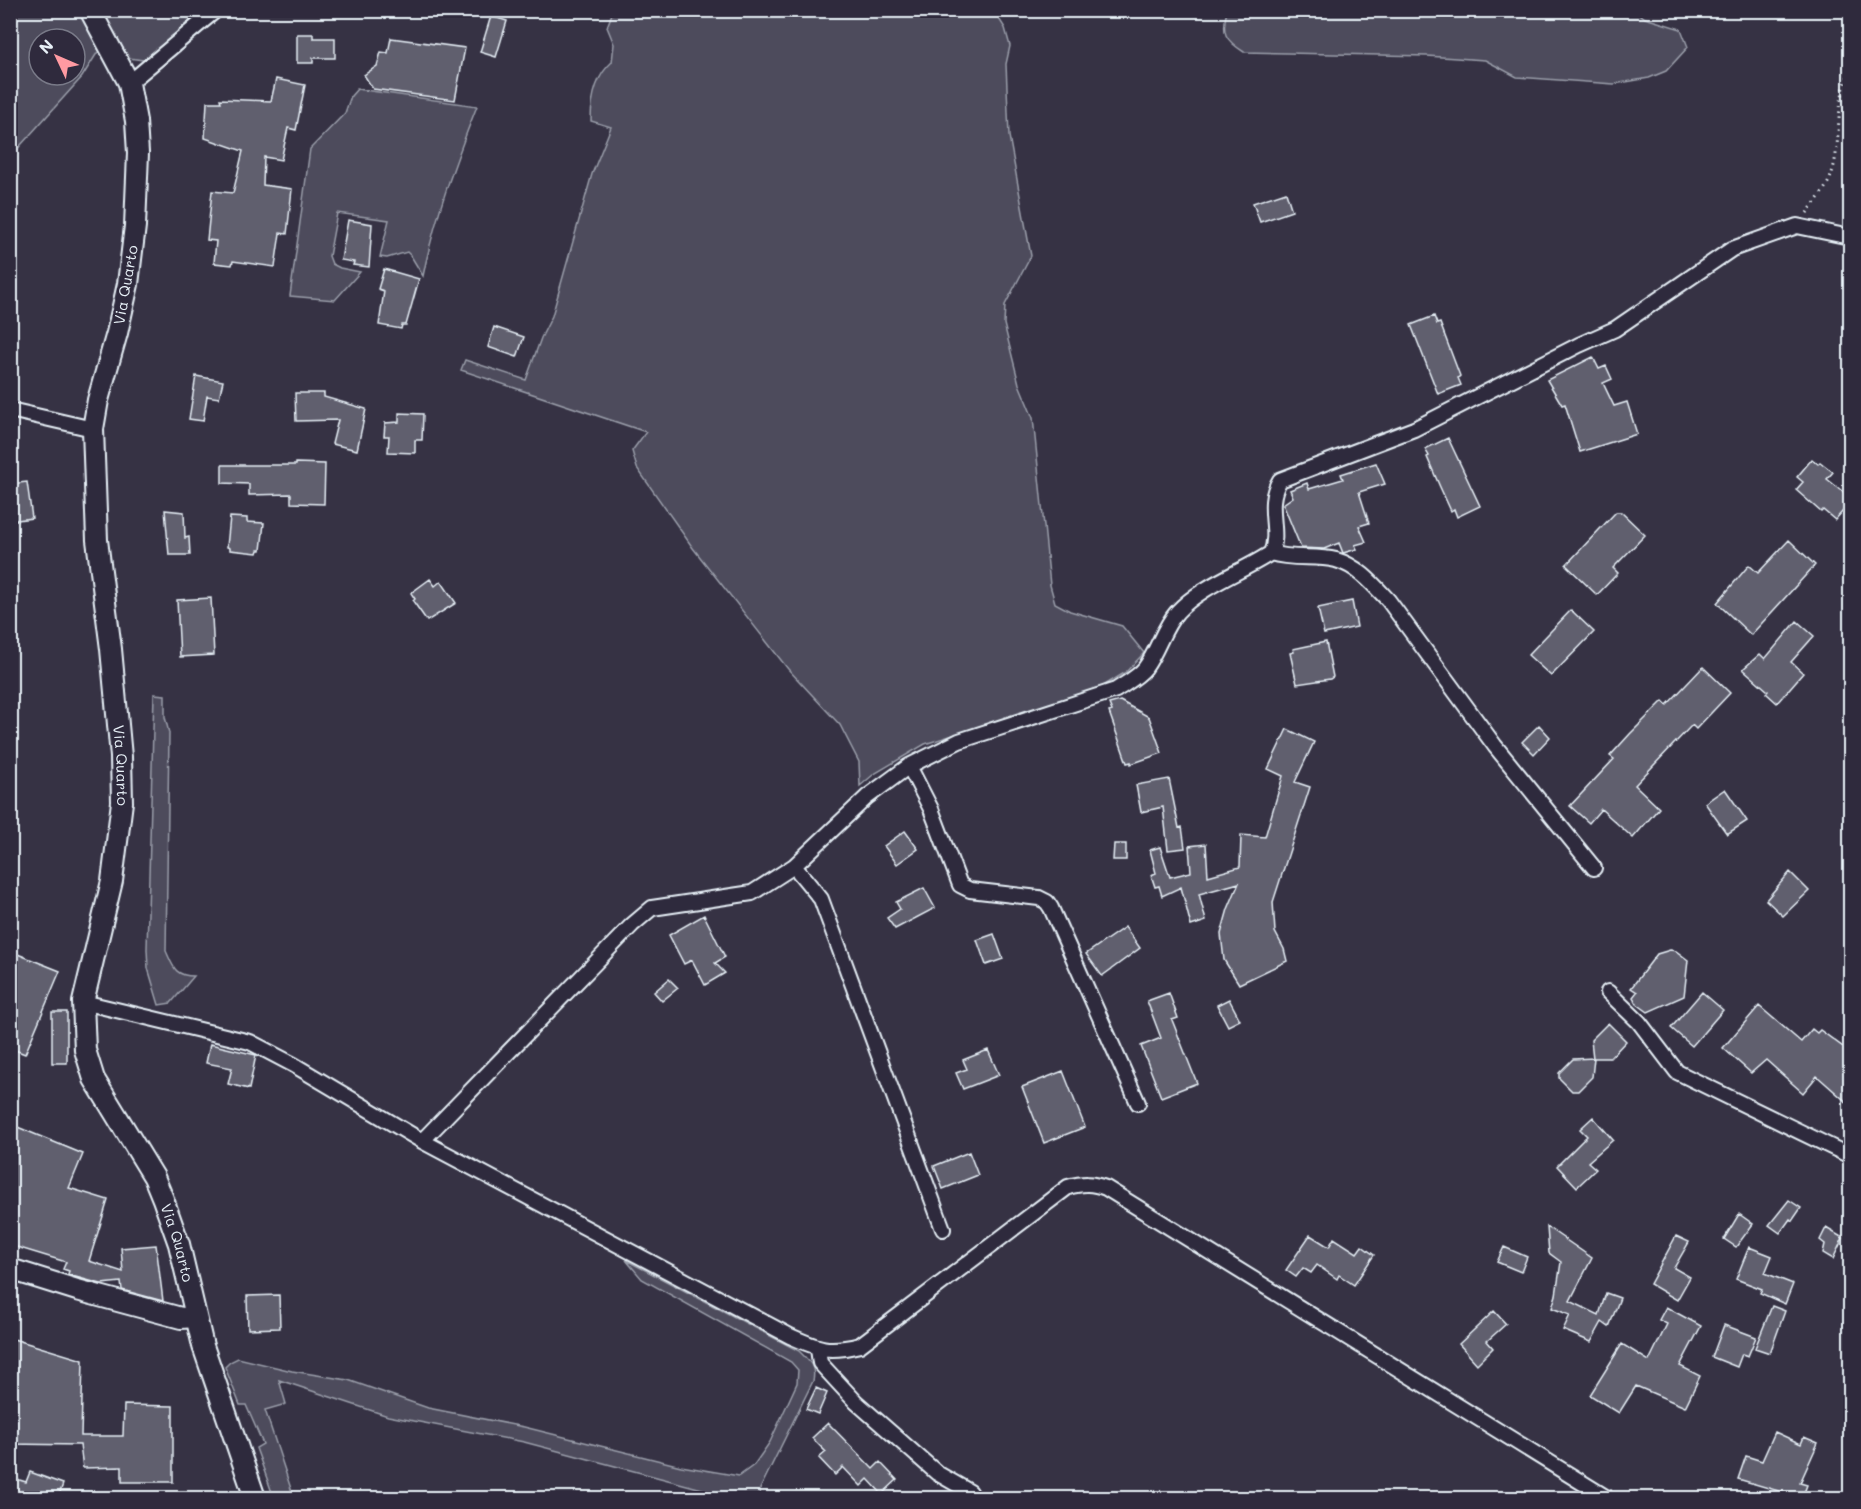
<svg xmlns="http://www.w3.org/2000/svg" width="1861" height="1509" font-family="Mali,sans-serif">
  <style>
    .green { fill: #4d4b5c; stroke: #9a9eaa; stroke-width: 1.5; fill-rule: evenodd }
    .building { fill: #605e6e; stroke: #e8f1f8; stroke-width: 1.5 }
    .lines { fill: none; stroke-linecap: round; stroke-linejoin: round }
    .street-casing { stroke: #e8f1f8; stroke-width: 18 }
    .secondary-casing { stroke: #e8f1f8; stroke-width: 24 }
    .path { stroke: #e8f1f8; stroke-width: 3; stroke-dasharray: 1.5 4.5; stroke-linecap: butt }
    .street { stroke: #2f2a3d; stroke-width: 14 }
    .secondary { stroke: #2f2a3d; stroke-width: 20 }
    .labels { text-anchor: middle; stroke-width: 4.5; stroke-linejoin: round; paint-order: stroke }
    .street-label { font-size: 15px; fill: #e8f1f8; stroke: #2f2a3d }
  </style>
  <rect width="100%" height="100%" fill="#363244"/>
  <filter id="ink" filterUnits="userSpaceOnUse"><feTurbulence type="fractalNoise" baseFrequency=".0167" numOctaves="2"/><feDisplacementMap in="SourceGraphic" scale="12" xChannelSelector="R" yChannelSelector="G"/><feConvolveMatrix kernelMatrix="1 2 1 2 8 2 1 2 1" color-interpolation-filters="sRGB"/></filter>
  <g filter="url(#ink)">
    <path class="green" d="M11,10L79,11L99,50L82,77L11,156ZM39,39H75V75H39Z
      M100,11H170L191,19L155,54L143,60L129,58Z
      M613,11H994L1005,28L1010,46L1006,64L1009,136L1031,256L1005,305L1004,324L1019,384L1033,418L1050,585L1055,603L1070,611L1122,626L1144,653L1126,672L1100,688L925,744L874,774L860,786L859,762L840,725L788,669L693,548L637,468L632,451L646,432L461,370L465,360L526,380L541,338L552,316L592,174L611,127L591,121C591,100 596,76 612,62L614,44L607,27Z
      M1227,11H1636L1645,18L1681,29L1688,47L1666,71L1649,78L1614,84L1517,77L1485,60L1427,56L1244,52C1225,40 1221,33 1227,11Z
      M357,89L477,106C455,162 435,217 423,276L411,256L407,252L387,258L380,257L389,220L337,213L329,256L332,264L340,268L360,272L335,300L290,296L310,149L345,113L351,96Z
      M154,694L165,695V717L169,733L166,951C173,966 174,976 194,976L171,1003L159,1005L148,968L147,949Z
      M626,1260L799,1351C810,1362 816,1366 813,1381L760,1489L759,1498H725L702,1489L524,1442L388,1416L279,1380L286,1404L265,1410L294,1498H274L256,1448L263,1444L246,1405H240L225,1367L230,1362L238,1358L292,1371L348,1380L428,1408L524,1427L681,1466L739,1476L754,1465L770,1442L797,1383L798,1370L791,1362L642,1279Z"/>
    <path class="building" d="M491,16L507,21L496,57L480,52Z
      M297,34H313V38H335V58H313V63H297Z
      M391,38L465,48L455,100L373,89L364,75L377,66L381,52L388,53Z
      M276,79L305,85L296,130L288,128L281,160L264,157L263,185L292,189L287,234L280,233L275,267L233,261L232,265L214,263L216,241L207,240L212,191L233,193L243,151L205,138L207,102H221L220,99L271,101Z
      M1286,192L1292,211L1260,222L1253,203Z
      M348,220L372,224L369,267L353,265L354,262L341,260Z
      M384,269L419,279L406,325H402L401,329L379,325L384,291L378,289Z
      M1434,316L1437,324L1440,323L1460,376L1458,378L1461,385L1438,394L1411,325Z
      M494,327L524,337L517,357L488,347Z
      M1593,357L1599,369L1606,366L1612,379L1603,383L1614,406L1627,402L1637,434L1580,452L1565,404L1562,405L1547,380Z
      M196,376L223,381L219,398L207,396L203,421L189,419Z
      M295,393H324V397L366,409L357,450L332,444L338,420L296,421Z
      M399,413L423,414L422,440H415V453L388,452L389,436H384L385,423L399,422Z
      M1448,438L1480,506L1457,517L1454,509L1451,511L1440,487L1427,457L1429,456L1425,449Z
      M1812,459L1818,464L1820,462L1833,472L1827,479L1851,498V502L1835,520L1823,510L1821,512L1796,490L1803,482L1797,477Z
      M296,463L325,464L324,504L291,503V494L249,495V484L222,483V465H296Z
      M1376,463L1385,484L1359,492L1369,523L1359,526L1366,542L1355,545L1357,549L1343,553L1339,543L1324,549L1301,548L1283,504L1293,497L1290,490L1307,483L1309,489L1343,479L1341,474Z
      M27,482L32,518L10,521V484Z
      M165,510L184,512L185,538L189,537L190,555H169Z
      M1616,512H1621L1645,535L1613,568L1618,573L1597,595L1566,565Z
      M230,517L247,518V522L264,523L261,550H258L257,553L230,550V548L227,547Z
      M1789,540L1815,565L1751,635L1717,603L1749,565L1758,573Z
      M430,579L435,586L441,581L456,603L427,621L413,601L415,599L411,593Z
      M211,598L214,655L180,657L177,600Z
      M1352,601L1357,627L1324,634L1318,608Z
      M1571,610L1594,632L1551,676L1528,655Z
      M1797,621L1814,636L1791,662L1803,673L1777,703L1766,693L1768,691L1743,669L1760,654L1765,659Z
      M1326,642L1333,677L1330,679L1297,684L1290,653L1294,652L1293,649Z
      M1703,667L1730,693L1696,729L1692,725L1635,785L1659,808L1633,838L1601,809L1589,823L1570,806L1614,759L1610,756L1630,734L1663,701L1667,705Z
      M1120,701L1149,717L1162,753L1131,764V762L1127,763L1109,712L1112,711L1109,704Z
      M1539,725L1550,737L1534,754L1522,742Z
      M1287,729L1314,742L1295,782L1310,787L1273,902L1275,932L1284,949L1287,961L1239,984L1224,960L1221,934L1228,909L1239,883L1199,894L1206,921L1191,926L1181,887L1162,896L1159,886L1155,887L1151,875L1156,873L1150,850L1160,847L1170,877L1191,872L1189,846L1206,844L1208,876L1240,867L1241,835L1265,837L1283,776L1268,769Z
      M1169,779L1179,828L1182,827L1185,848L1168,850L1163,807L1141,812L1136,785Z
      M1725,789L1747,821L1727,834L1705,803Z
      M905,831L918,849L897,864L884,846Z
      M1114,844H1126V860H1113Z
      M1790,872L1809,891L1783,916L1766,900Z
      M924,888L935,908L895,929L887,918L900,909L896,902Z
      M704,915L725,957L715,963L725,973L705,985L692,960L684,964L669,935Z
      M1125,927L1140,948L1102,976L1086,954Z
      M994,934L1003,959L986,965L977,940Z
      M1670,950L1676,951L1688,960L1684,996L1648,1012L1637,1004L1633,997L1637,992L1631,988L1657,954Z
      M10,951L60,971L25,1054L10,1048Z
      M669,979L678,988L662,1001L654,992Z
      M1702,992L1723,1010L1692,1046L1671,1028Z
      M1169,993L1178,1018L1172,1020L1197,1083L1161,1097L1141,1046L1161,1038L1147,1001Z
      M1229,999L1240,1020L1228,1026L1217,1005Z
      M1759,1006L1801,1042L1812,1029L1817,1033L1820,1030L1851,1053V1106L1817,1076L1803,1093L1766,1060L1751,1073L1723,1048Z
      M52,1012H67V1063H52Z
      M1608,1023L1626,1041L1610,1058H1593L1591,1040Z
      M210,1044L256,1055L249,1089L228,1084L232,1068L206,1063Z
      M988,1050L999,1075L963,1089L956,1073L967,1069L963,1060Z
      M1594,1058L1592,1077L1578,1091H1572L1559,1078V1073L1573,1059Z
      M1063,1071L1085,1127L1044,1143L1022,1087Z
      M1593,1117L1613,1140L1588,1162L1596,1169L1577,1187L1557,1166L1587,1136L1580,1129Z
      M15,1126L83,1154L69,1188L108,1200L89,1261L123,1272L121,1248L156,1245L163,1301L122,1290L121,1282L101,1284L72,1276L68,1274L69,1271L63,1269L66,1262L10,1245V1138Z
      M969,1152L978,1175L943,1189L934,1166Z
      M1789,1200L1801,1208L1792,1221L1790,1219L1780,1233L1769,1225Z
      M1739,1214L1753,1224L1736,1247L1724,1239Z
      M1547,1227L1592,1258L1570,1301L1599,1315L1606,1293L1620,1298L1609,1327L1602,1322L1591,1342L1563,1330L1570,1315L1552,1308L1556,1295L1561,1262L1549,1253Z
      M1826,1228L1843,1238L1833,1259L1823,1253L1825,1244L1820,1240Z
      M1310,1235L1329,1247L1334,1238L1357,1253L1362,1246L1374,1255L1354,1285L1339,1275L1337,1279L1317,1265L1311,1273L1303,1268L1296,1277L1286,1270Z
      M1676,1236L1689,1242L1674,1268L1690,1277L1677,1300L1650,1284Z
      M1504,1247L1527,1257L1521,1272L1497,1262Z
      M1749,1247L1772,1256L1765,1273L1793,1284L1785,1304L1760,1293L1762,1289L1736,1279Z
      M279,1295L280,1328L248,1329L247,1296Z
      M1772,1306L1785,1311L1770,1353L1755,1348Z
      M1666,1307L1701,1326L1680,1366L1700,1376L1685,1407L1636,1386L1619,1413L1590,1395L1622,1344L1649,1361L1667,1324L1659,1320Z
      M1494,1311L1506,1324L1487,1341L1493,1348L1477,1364L1459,1344Z
      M1724,1325L1756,1337L1748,1356L1742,1354L1737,1367L1712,1357Z
      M10,1338L83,1360L81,1436H123L124,1405L173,1406V1482H122V1467L83,1468L80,1445L10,1444Z
      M816,1388L827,1393L818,1414L806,1409Z
      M828,1423L873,1469L880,1462L897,1480L882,1494L868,1479L861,1486L843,1467L835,1475L819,1458L826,1452L812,1438Z
      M1775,1432L1801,1444L1804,1437L1818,1443L1800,1483L1807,1485L1802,1498L1738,1479L1746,1456L1762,1461Z
      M30,1472L63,1484L58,1498H10V1477L26,1482Z"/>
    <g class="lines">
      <defs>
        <path id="street" d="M129,83L216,10
          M10,410L93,429
          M1271,553C1281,530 1264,506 1280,480L1414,429L1579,345L1615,329L1732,249L1797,226L1850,237
          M909,766L931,809L960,885L970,890L1039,898L1047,902L1051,908L1138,1103
          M794,866L821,899L943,1229
          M1608,992L1639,1022L1677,1072L1850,1156
          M83,1002L250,1042L294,1065L422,1141L790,1336C819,1349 828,1353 860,1345L1068,1187C1083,1183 1092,1183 1106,1188L1607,1498
          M422,1141L632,925L652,908L752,893L794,866L867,797L909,766L959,741L1116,690C1126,683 1138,677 1145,668C1158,650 1163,628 1177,612C1201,586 1242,572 1271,553C1292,560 1315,555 1336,560C1358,566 1374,585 1388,600L1495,746L1594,868
          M818,1349L820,1363L856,1402L937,1473L970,1492L973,1498"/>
        <g id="secondary">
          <path id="s1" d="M90,10L129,83L136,121L138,153L135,226L128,284L117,333L98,400L93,429L97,540L111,649L121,757L122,802L112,881L83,1002L85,1050L94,1079L154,1177L163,1199L179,1244L203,1346L255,1498"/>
          <path d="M10,1269L77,1290L181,1318L195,1317"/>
        </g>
      </defs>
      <use href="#street" class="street-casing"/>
      <use href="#secondary" class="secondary-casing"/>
      <path class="path" d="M1807,213C1816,201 1828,187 1832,173C1842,140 1834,104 1850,72"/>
      <use href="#street" class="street"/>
      <use href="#secondary" class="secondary"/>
    </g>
  </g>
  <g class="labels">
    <g class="street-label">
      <text transform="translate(126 285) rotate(-80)" y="5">Via Quarto</text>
      <text dy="5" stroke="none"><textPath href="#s1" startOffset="772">Via Quarto</textPath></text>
      <text dy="5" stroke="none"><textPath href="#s1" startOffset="1276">Via Quarto</textPath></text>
    </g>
  </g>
  <rect width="1861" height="1509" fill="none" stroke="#2f2a3d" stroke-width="36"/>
  <rect x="18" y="18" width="1825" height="1473" fill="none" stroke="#e8f1f8" stroke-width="2" filter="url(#ink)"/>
  <g transform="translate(57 57) rotate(314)"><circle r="28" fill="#2f2a3d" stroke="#797a88" stroke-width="1.5"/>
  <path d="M0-4.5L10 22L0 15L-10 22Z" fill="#ff9aa2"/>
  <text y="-9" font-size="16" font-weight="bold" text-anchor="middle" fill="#e8f1f8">N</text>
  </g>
</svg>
